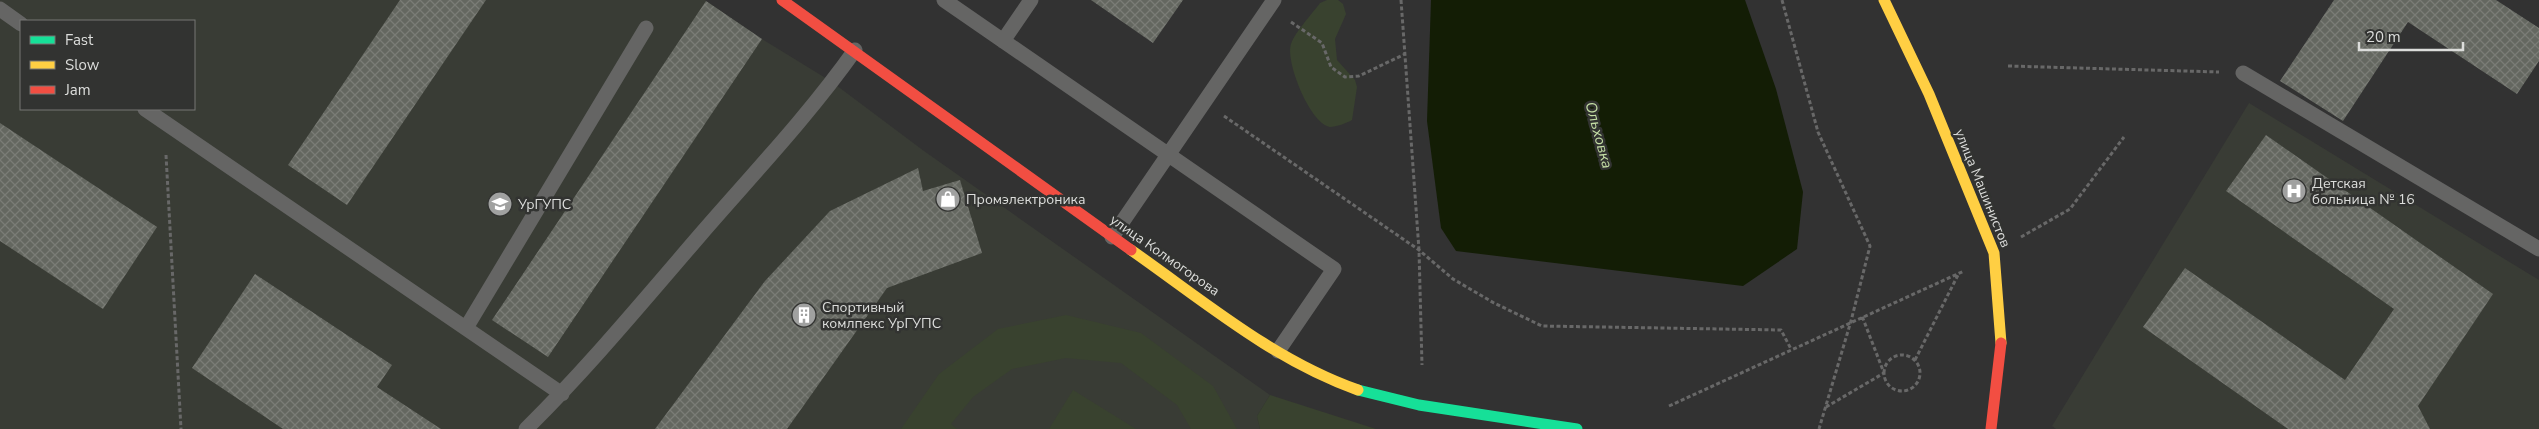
<svg xmlns="http://www.w3.org/2000/svg" width="2539" height="429" font-family="'Nunito Sans',sans-serif">
  <style>
    .built { fill: #393c35; fill-rule: evenodd }
    .park { fill: #39422f }
    .water { fill: #131d05 }
    .building { fill: url(#building-cross-hatch) }
    .lines { fill: none; stroke-linecap: round; stroke-linejoin: round }
    .path { stroke: #686868; stroke-width: 3; stroke-dasharray: 4 2.5; stroke-linecap: butt }
    .lane { stroke: #656564; stroke-width: 15 }
    .fast { stroke: #16e098; stroke-width: 11 }
    .slow { stroke: #ffcf43; stroke-width: 11 }
    .jam { stroke: #f24e42; stroke-width: 11 }
    .labels { text-anchor: middle; stroke-width: 5; stroke-linejoin: round; paint-order: stroke }
    .poi-label { font-size: 14px; fill: #dcdddb; stroke: #323331; text-anchor: start }
    .street-label { font-size: 14px; fill: #dcdddb; stroke: #323331 }
    .water-label { font-size: 15px; font-style: italic; fill: #c4dea5; stroke: #323331 }
  </style>
  <defs>
    <pattern id="building-cross-hatch" width="8" height="8" patternUnits="userSpaceOnUse" patternTransform="scale(1.25)"><rect width="8" height="8" fill="#646760"/><path d="M0 0l8 8M0 8l8-8" fill="none" stroke="#7a7c76"/></pattern>
  </defs>
  <rect width="100%" height="100%" fill="#323232"/>
  <path class="built" d="M0,0H705L762,39L832,82L924,151L1270,395L1257,416L1260,429H0ZM21,21H194V109H21Z
    M2249,103L2539,280V429H2056L2052,426Z"/>
  <path class="park" d="M1327,0H1338L1343,4L1346,14L1335,39L1337,60L1355,80L1357,87L1352,120C1347,123 1336,127 1330,127C1310,124 1285,61 1291,44C1295,32 1312,14 1320,3Z
    M1066,315L1141,333L1213,386L1237,429H1191L1177,405L1121,363L1066,358L1012,369L973,397L951,424L957,429H901L939,374L998,329Z
    M1073,390L1136,429H1049Z
    M1270,395L1376,429H1260L1257,416Z"/>
  <path class="water" d="M1431,0H1745L1776,89L1803,192L1797,249L1743,286L1456,251L1441,228L1427,121Z"/>
  <path class="building" d="M400,0H486L347,205L288,165Z
    M1091,0H1183L1153,43Z
    M2334,0H2496L2539,28V61L2517,94L2408,22L2343,121L2280,81Z
    M706,1L762,39L548,357L492,320Z
    M0,123L157,227L103,309L0,241Z
    M2266,135L2493,294L2418,406L2430,429H2288L2143,327L2185,268L2345,380L2394,309L2226,191Z
    M918,168L923,191L960,180L982,253L887,288L787,429H655L765,281L830,211Z
    M255,274L392,365L377,387L441,429H283L192,368Z"/>
  <g class="lines">
    <path class="path" d="M1401,0L1419,250L1422,365
      M1782,0L1818,132L1870,246L1851,321L1819,429
      M1291,22L1322,43L1331,67L1345,77L1359,76L1405,54
      M2008,66L2219,72
      M1224,116L1419,250L1453,279L1494,303L1542,326L1781,330L1791,349
      M166,155L181,429
      M2021,237L2070,209L2124,137
      M1884 373a18 18 0 1 1 36 0a18 18 0 1 1-36 0Z
      M1915,360L1959,273
      M1669,406L1964,271
      M1826,407L1884,373L1862,316"/>
    <path class="lane" d="M944,0L1334,269L1278,351
      M0,9L21,24
      M1003,41L1031,0
      M2243,73L2539,249
      M145,109L562,394
      M1112,237L1274,0
      M466,328L646,28
      M526,429C588,368 644,300 701,234C753,174 809,115 855,50"/>
    <path class="fast" d="M1358,390L1419,405L1577,429"/>
    <path class="slow" d="M1884,0L1929,94L1994,253L2001,343
      M1131,250C1204,301 1273,360 1358,390"/>
    <path class="jam" d="M782,0L1131,250
      M1991,429L2001,343"/>
  </g>
  <defs>
    <symbol id="hospital-disc" viewBox="-11 -11 22 22"><circle r="9.5" fill="#a0a1a0" stroke="#323331"/><path d="M-5-5h3v3.5h4V-5h3V5h-3V1.5h-4V5h-3Z" fill="#fff"/></symbol>
    <symbol id="shop-disc" viewBox="-11 -11 22 22"><circle r="9.5" fill="#a0a1a0" stroke="#323331"/><path d="M-5-2.5h2.3a2.7 3.5 0 0 1 5.4 0H5L5.5 6h-11ZM-1.5-2.5h3a1.5 2.3 0 0 0-3 0Z" fill="#fff"/></symbol>
    <symbol id="university-disc" viewBox="-11 -11 22 22"><circle r="9.5" fill="#a0a1a0" stroke="#323331"/><path d="M0-5L7-2L0 1L-7-2ZM-4 1L0 2.5L4 1V4Q0 6-4 4Z" fill="#fff"/></symbol>
    <symbol id="building-disc" viewBox="-11 -11 22 22"><circle r="9.5" fill="#a0a1a0" stroke="#323331"/><path d="M-4-6H4V6H1V3H-1V6H-4ZM-2.5-4.3h1.7v1.8h-1.7ZM.8-4.3h1.7v1.8H.8ZM-2.5-1h1.7V.8h-1.7ZM.8-1h1.7V.8H.8Z" fill="#fff"/></symbol>
  </defs>
  <g fill-rule="evenodd">
    <use href="#hospital-disc" x="2280" y="177" width="28" height="28"/>
    <use href="#shop-disc" x="934" y="185" width="28" height="28"/>
    <use href="#university-disc" x="486" y="190" width="28" height="28"/>
    <use href="#building-disc" x="790" y="301" width="28" height="28"/>
  </g>
  <g class="labels">
    <g class="poi-label">
      <text x="2312" y="188">Детская<tspan x="2312" dy="16">больница № 16</tspan></text>
      <text x="966" y="204">Промэлектроника</text>
      <text x="518" y="209">УрГУПС</text>
      <text x="822" y="312">Спортивный<tspan x="822" dy="16">комлпекс УрГУПС</tspan></text>
    </g>
    <g class="street-label">
      <text transform="translate(1983 188) rotate(68)" y="5">улица Машинистов</text>
      <text transform="translate(1165 255) rotate(35)" y="5">улица Колмогорова</text>
    </g>
    <g class="water-label">
      <text transform="translate(1599 135) rotate(75)" y="5">Ольховка</text>
    </g>
  </g>
  <rect x="20" y="20" width="175" height="90" fill="#323331" stroke="#767775"/>
  <rect x="30" y="36" width="25" height="8" fill="#16e098" stroke="#767775"/>
  <text x="65" y="45" font-size="15" fill="#dcdddb">Fast</text>
  <rect x="30" y="61" width="25" height="8" fill="#ffcf43" stroke="#767775"/>
  <text x="65" y="70" font-size="15" fill="#dcdddb">Slow</text>
  <rect x="30" y="86" width="25" height="8" fill="#f24e42" stroke="#767775"/>
  <text x="65" y="95" font-size="15" fill="#dcdddb">Jam</text>
  <path d="M2359 42v8h104v-8" fill="none" stroke="#dcdddb" stroke-width="2.5"/>
  <text x="2366" y="42" font-size="15" fill="#dcdddb" stroke="#323331" stroke-width="4" paint-order="stroke">20 m</text>
</svg>
